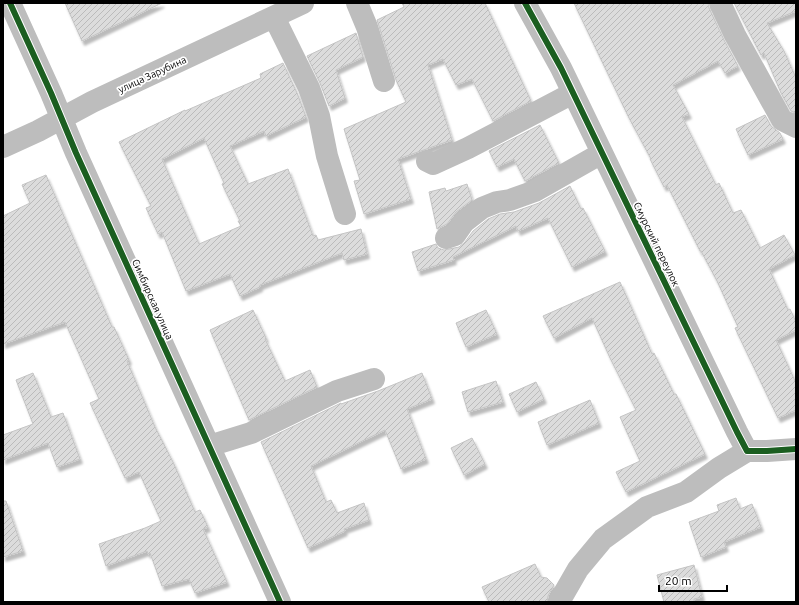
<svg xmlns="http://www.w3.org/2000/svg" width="799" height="605" font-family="Ubuntu,sans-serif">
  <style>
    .building { fill: url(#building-hatch); stroke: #c4c4c4; fill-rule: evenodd; filter: url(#shadow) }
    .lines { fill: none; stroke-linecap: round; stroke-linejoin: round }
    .minor { stroke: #bdbdbd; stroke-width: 22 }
    .cycleway-casing { stroke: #fff; stroke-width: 8 }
    .cycleway { stroke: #1b5e20; stroke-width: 6 }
    .labels { text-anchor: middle; stroke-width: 3.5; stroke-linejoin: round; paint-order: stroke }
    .street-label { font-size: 10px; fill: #000; stroke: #fff }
  </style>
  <defs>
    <pattern id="building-hatch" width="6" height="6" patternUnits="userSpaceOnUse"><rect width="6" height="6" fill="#dcdcdc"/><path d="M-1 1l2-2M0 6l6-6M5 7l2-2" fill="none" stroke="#bbb"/></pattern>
    <filter id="shadow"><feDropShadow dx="2.5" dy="4.5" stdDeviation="1" flood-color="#0004"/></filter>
  </defs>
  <rect width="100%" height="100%" fill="#fff"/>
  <path class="building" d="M65,3H162L82,41Z
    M402,3H485L531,101L493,121L472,79L456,85L443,59L428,65L452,140L398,159L411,199L364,214L354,181L360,180L344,129L406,102L396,80L377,20L404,7Z
    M574,3H708L709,8L724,40L738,66L725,73L718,61L673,85L689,114L682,117L716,185L719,183L733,213L741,210L760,248L784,235L795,255L769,269L788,310L790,309L796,322V330L776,340L796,383V410L778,418L735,328L738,327L717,281L701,251H700L667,185L664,187L650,159H651L629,118Z
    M734,3H796V11L767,23L784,51L796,78V113L791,111L781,93L764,53L761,55Z
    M356,33L363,57L336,70L345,98L329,106L320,83L307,56Z
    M283,63L297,93L306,117L266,136L264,131L230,146L248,184L288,169L313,236L316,235L318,240L361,229L367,254L344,260L342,253L260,285V287L240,296L230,274L186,291L162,232L158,234L146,208L151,206L119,142L185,110V111L261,78L260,74ZM204,138L224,183L222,184L240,221H238L241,226L199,244L162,159Z
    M765,115L771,126L780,133L783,139L748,155L736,129Z
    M540,125L559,163L525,181L514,159L497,167L489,151Z
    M46,175L112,327H114L129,360L127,361L155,427L173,462L195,512L200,510L208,527L203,529L227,582L195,593L189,579L162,586L150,553L148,554L147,551L106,566L99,544L145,528L161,521L139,472L125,478L90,403L99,399L65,322L3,344V216L30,203L22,185Z
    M467,184L472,200L456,212L447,224L437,229L429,192L445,188L446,191Z
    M570,186L581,209L583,208L605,251L572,267L548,218L518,231L516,226L453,257L454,260L418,271L412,252L436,244L438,248L444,250L459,247L465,242L473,231L488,219L500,214L514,212L539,203Z
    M620,282L652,354L654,353L674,394H676L705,454L626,492L616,472L640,461L620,417L636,410L610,358L592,318L554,338L543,316Z
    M253,310L266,338L265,339L285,381L310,370L317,387L249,420L210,330Z
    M486,310L497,334L466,347L456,323Z
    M33,373L51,417L63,413L80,459L57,467L48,443L3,460V435L33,424L16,380Z
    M422,373L432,399L407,409L426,459L401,469L385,430L311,466L326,502L331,500L337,513L364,503L369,520L344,529L345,531L308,548L261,442L341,403V404L378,391Z
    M496,381L503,402L468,412L462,392Z
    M536,382L544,399L517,412L509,394Z
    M590,400L599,423L547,445L538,422Z
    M472,438L485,464L464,475L451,448Z
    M736,498L740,509L752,504L761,527L724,542L726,547L701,557L689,522L719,511L717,505Z
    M3,501H6L23,551L3,557Z
    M535,564L541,577L547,578L554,585L548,596L547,602H489L482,587Z
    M694,565L702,597L694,599V602H664L657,575Z"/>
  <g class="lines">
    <path class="minor" d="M10,3L51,93L76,153L280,602
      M357,3L367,27L384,81
      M525,3L561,68L737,432L747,451H767L796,449
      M720,3L735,35L782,120L796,127
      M274,17L309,88L319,116L327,156L345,214
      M3,147L38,131L92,102L303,3
      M427,161L433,164L468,148L573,93
      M446,238L455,235L464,222L482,208L497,202L510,200L535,191L602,153
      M209,446L251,433L337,391L374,379
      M559,602L578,569L603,539L647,507L686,492L719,468L747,451"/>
    <defs>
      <path id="cycleway" d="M10,3L51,93L76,153L280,602
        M525,3L561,68L737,432L747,451H767L796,449"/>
    </defs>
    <use href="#cycleway" class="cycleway-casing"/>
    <use href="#cycleway" class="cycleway"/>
  </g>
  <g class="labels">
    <g class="street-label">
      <text transform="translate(152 74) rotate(-25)" y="4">улица Зарубина</text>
      <text transform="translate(657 244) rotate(64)" y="4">Смурский переулок</text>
      <text transform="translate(153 299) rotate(66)" y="4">Симбирская улица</text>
    </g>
  </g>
  <rect width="799" height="605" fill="none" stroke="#000000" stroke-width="8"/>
  <path d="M659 585v6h68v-6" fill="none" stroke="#000000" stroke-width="2"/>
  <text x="665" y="585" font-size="12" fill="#000000" stroke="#ffffff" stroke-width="3" paint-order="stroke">20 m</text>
</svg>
